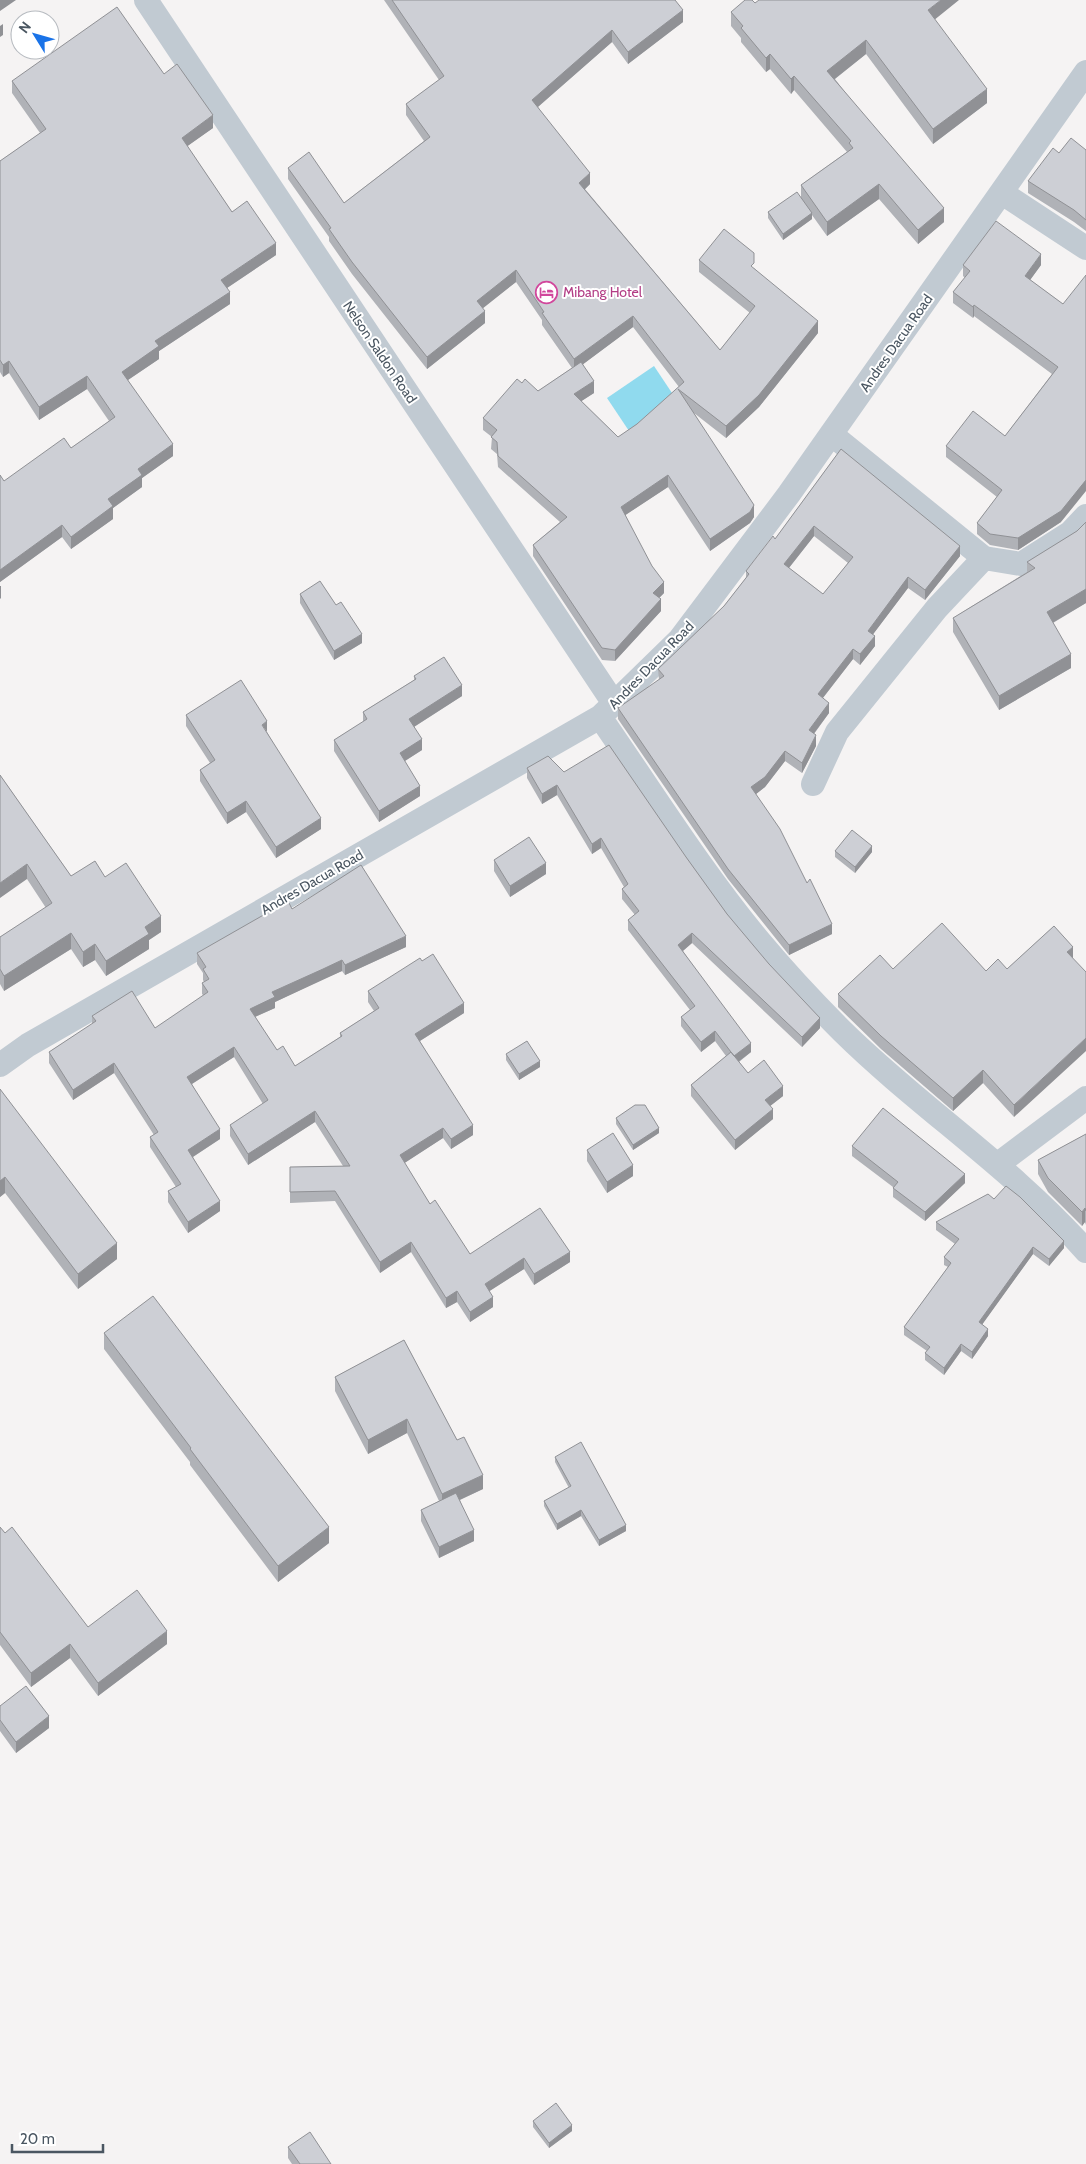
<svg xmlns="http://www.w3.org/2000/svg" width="1086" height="2164" font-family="Cabin,sans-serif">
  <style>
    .water { fill: #90daee }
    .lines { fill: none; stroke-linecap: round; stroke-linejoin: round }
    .minor { stroke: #c1cad2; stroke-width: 24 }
    .wall { fill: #b0b2b7; fill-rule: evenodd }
    .shaded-wall { fill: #909195 }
    .building { fill: #cdcfd5; stroke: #909195; fill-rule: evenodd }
    .labels { text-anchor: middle; stroke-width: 4; stroke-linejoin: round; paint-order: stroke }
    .hotel-label { font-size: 14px; fill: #b23c85; stroke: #fff; text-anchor: start }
    .street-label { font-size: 14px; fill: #4a5661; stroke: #fff }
  </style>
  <rect width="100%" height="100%" fill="#f5f3f3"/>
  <path class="water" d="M654,366L676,399L629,431L607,398Z"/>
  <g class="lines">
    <path class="minor" d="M146,0L615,705
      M1002,193L1086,248
      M831,434L984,558L1021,564L1070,533L1086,516
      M600,717C652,792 701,871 760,942C785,972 814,1003 842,1031C920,1108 1013,1168 1086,1251
      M813,784L837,732L937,608L984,558
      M0,1065L28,1045L600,717L680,639L789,494L1086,72
      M998,1164L1086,1098"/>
  </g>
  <path class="wall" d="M384,0H675L683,22L628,64L612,42L538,107L590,184L585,189L720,350L750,313L699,272V260L754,268L818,333L759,407L726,438L694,413L754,517L750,523L710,551L668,487L625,515L664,593L659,598L661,611L615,661L602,660L533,556V545L560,522L498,467L497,454L491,449L492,437L483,430V418L522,383L538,391L572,368L542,325V320L516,282L482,308L485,323L427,369L352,274L329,241V237L288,179V168L344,203L424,141L406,115V104L439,80ZM633,327L679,387L637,424L618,437L581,401L594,393L583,364Z
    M755,3L934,19L987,103L933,144L866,54L835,79L944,222L918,244L879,199L827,236L812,215V219L783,240L768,218V212L801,197V185L847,152L794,90L791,94L770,69L766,72L741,42V38L731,26V12Z
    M164,74L213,128L187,146L232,212L276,255L227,288L230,304L159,351V359L128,380L173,456L142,478V487L113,508V519L71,549L62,537L0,582V475L4,481L71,448L109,421L87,389L39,420L9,373L3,377L0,372V161L40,133L12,93V81Z
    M1086,150V231L1074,222L1028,193V181L1059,153Z
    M963,265H1041L1030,280L1063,304L1061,522L1018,550L990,545L977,534V523L997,497L946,457V446L1005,436L1052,374L974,316L973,318L953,303V292L965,278L963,276Z
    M841,449L960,556L925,600L908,588L873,634L875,646L860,665L853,659L823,698L829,713L814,734L816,746L802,773L785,761L765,787L756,794L832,934L789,955L728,879L618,719V708L659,680L658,669L724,606L746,578V571L775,539ZM814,536L848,563L823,594L789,568Z
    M1086,522V603L1053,623L1071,668L999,710L953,632V618L1027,572V562L1077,531Z
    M300,594L362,643L334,660L300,603Z
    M414,676L462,696L414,727L422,750L405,761L420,796L379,822L334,751V740L363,722V712L414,680Z
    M186,715L267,732L321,829L276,858L246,812L227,824L200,781V770L210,763L186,726Z
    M527,768L564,772L686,857L727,914L820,1028L802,1047L692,943L683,951L751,1052L739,1062L748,1073L783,1096L770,1106L773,1119L735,1150L691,1096V1085L726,1056L715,1041L701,1052L681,1026V1017L690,1010L628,930V920L635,915L622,899V889L624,887L601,848L592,854L557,795L542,804L527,778Z
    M0,775L71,876L105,877L161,932L149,940V949L106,976L95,960L83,967L71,949L4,991L0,984V937L46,908L27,879Z
    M835,851L872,852L855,873L835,857Z
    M494,860L546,874L510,897L494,871Z
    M292,909L406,947L345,975L342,971L323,979L275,1002V1008L255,1017L277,1050L295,1066L340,1037V1033L374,1011L368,1002V991L464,1013L420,1041L473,1135L451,1149L443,1138L404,1163L430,1204L470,1254L570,1262L534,1285L524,1269L489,1291L493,1307L470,1322L457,1302L446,1308L411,1252L380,1273L335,1201L290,1203V1167L343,1166L315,1122L248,1165L230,1136V1125L263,1104L234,1057L192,1084L220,1139L193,1157L220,1211L188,1233L168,1202V1191L176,1187L150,1147V1137L154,1135L114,1073L73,1100L49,1063V1052L92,1024V1016L155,1028L204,996L202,994V983L204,982L203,980V973L197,964V953Z
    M1054,926L1014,1117L983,1083L953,1111L881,1049L838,1007V994L893,969L986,971L1007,969Z
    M506,1054L540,1067L519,1080L506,1060Z
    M0,1089L117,1259L78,1289L5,1193L0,1197Z
    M616,1118L659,1133L633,1150L616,1124Z
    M1086,1134V1225L1085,1222L1082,1226L1048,1192L1038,1174V1160Z
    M852,1146L965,1183L925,1221L893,1197V1187L852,1156Z
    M587,1150L633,1176L607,1193L587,1161Z
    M994,1199L1064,1248L1049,1266L1033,1254L982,1324L988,1336L972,1359L961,1351L944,1375L925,1360V1353L927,1351L904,1335V1327L948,1267L944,1265V1257L955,1244L936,1230V1222Z
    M104,1333L329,1543L278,1582L190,1465V1462L104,1349Z
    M404,1340L483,1489L460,1500L474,1541L439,1558L421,1521V1510L439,1501L407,1433L368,1454L335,1391V1377Z
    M555,1457L626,1531L599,1546L581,1516L557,1530L544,1506V1501L569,1488L555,1462Z
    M0,1527L88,1627L167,1644L98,1696L70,1658L31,1687L0,1645Z
    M0,1706L49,1728L16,1753L0,1731Z
    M533,2121L572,2131L549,2148L533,2127Z
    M288,2147L331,2164H292L288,2158Z"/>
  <path class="shaded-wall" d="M0,0H16L0,11Z
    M941,0H959L928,25V10Z
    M683,10V22L628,64V52Z
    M3,24V35L0,37V26Z
    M612,30V42L532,112V100Z
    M866,40V54L827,85V71Z
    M770,54V69L766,72V58Z
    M794,76V90L791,94V79Z
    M987,89V103L933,144V129Z
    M213,115V128L182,150V138Z
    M590,173V184L579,195V183Z
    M879,184V199L827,236V222Z
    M944,208V222L918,244V230Z
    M812,213V219L783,240V234Z
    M276,243V255L221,292V280Z
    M1041,254V265L1025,287V276Z
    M516,270V282L477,313V301Z
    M230,292V304L159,351V359L122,384V372L155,341Z
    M974,305V316L973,318V307Z
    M485,311V323L427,369V357Z
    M633,316V327L574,371V359Z
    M818,321V333L759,407L726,438V426Z
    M9,361V373L3,377V365Z
    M87,376V389L39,420V407Z
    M594,381V393L574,406V394Z
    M173,444V456L142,478V487L113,508V519L71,549V537L138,469Z
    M668,475V487L621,518V507Z
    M1086,480V491L1061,522L1018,550V538Z
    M754,505V517L750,523L710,551V539Z
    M62,525V537L0,582V570Z
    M814,526V536L784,574V564Z
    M960,546V556L925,600V590Z
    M908,577V588L868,641V631Z
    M664,582V593L653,604V593Z
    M0,586H1V598L0,599Z
    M1086,589V603L1047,626V612Z
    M661,599V611L615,661V650Z
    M362,634V643L334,660V651Z
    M875,636V646L860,665V654Z
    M853,649V659L818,704V694Z
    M1071,654V668L999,710V696Z
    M462,685V696L409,730V719Z
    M829,703V713L809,740V730Z
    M267,721V732L262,725Z
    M816,735V746L802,773V763Z
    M422,739V750L400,764V753Z
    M785,751V761L765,787L751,798V787Z
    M557,785V795L542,804V794Z
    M420,786V796L379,822V811Z
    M246,801V812L227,824V813Z
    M321,818V829L276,858V847Z
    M601,838V848L592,854V844Z
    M872,846V852L855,873V867Z
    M546,863V874L510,897V886Z
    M27,864V879L0,898V883Z
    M161,916V932L149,940V949L106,976V961L145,927Z
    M832,924V934L789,955V945Z
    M71,933V949L4,991V976Z
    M692,933V943L678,955V945Z
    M406,936V947L345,975V965Z
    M95,944V960L83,967V952Z
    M1073,947V959L1067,952Z
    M342,960V971L275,1002V1008L250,1019V1009L272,992Z
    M464,1003V1013L415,1044V1034Z
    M820,1018V1028L802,1047V1037Z
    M715,1031V1041L701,1052V1042Z
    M1086,1038V1051L1014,1117V1105Z
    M751,1043V1052L734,1065V1056Z
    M234,1047V1057L187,1087V1077Z
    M540,1061V1067L519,1080V1074Z
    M114,1063V1073L73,1100V1090Z
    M983,1070V1083L953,1111V1098Z
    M783,1086V1096L765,1110V1100Z
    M773,1109V1119L735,1150V1140Z
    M315,1111V1122L248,1165V1154Z
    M473,1125V1135L451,1149V1139Z
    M443,1128V1138L400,1166V1155Z
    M659,1128V1133L633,1150V1145Z
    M220,1129V1139L188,1160V1150Z
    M633,1165V1176L607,1193V1182Z
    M965,1174V1183L925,1221V1212Z
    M5,1177V1193L0,1197V1181Z
    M220,1201V1211L188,1233V1222Z
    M1085,1208V1222L1082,1226V1212Z
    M1064,1241V1248L1049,1266V1259Z
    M411,1242V1252L380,1273V1262Z
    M117,1243V1259L78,1289V1274Z
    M1033,1247V1254L979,1329V1322Z
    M570,1252V1262L534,1285V1274Z
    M524,1258V1269L485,1294V1284Z
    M457,1291V1302L446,1308V1298Z
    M493,1297V1307L470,1322V1312Z
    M988,1329V1336L972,1359V1352Z
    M961,1344V1351L944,1375V1368Z
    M407,1419V1433L368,1454V1440Z
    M483,1475V1489L442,1508V1494Z
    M581,1510V1516L557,1530V1524Z
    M626,1525V1531L599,1546V1540Z
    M329,1527V1543L278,1582V1566Z
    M474,1530V1541L439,1558V1547Z
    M167,1631V1644L98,1696V1683Z
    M70,1644V1658L31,1687V1673Z
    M49,1716V1728L16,1753V1742Z
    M572,2125V2131L549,2148V2143Z"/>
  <path class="building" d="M392,0H675L683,10L628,52L612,30L532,100L590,173L579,183L720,350L755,306L699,260L724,229L754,253V263L751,266L818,321L759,395L726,426L678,389L754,505L750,512L710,539L668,475L621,507L652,566L664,582L653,593L661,599L615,650L602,648L533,545L567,517L498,456L497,442L491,437L497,430L483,418L517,379L522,383L525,379L538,391L581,362L594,381L574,394L618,437L637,424L684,382L633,316L574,359L542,313L544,312L516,270L477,301L485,311L427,357L352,262L329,229L331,228L288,168L309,152L344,203L430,137L406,104L444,76Z
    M745,0H752L755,3L759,0H941L928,10L987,89L933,129L866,40L827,71L944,208L918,230L879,184L827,222L801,185L853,148L849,143L851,141L794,76L791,79L770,54L766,58L741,28L743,26L731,12Z
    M117,7L164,74L177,64L213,115L182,138L232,212L247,201L276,243L221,280L230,292L155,341L159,346L122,372L173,444L138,469L142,475L108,499L113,506L71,537L62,525L0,570V475L4,481L64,438L71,448L115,417L87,376L39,407L9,361L3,365L0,360V161L46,129L12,81Z
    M1071,138L1086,150V220L1074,210L1028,181L1053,148L1059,153Z
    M797,192L812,213L783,234L768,212Z
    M996,221L1041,254L1025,276L1063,304L1086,275V480L1061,511L1018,538L990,534L977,523L1002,490L946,446L973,411L1005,436L1058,367L974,305L973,307L953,292L970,271L963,265Z
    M841,449L960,546L925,590L908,577L868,631L875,636L860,654L853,649L818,694L829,703L809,730L816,735L802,763L785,751L765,777L751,787L780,829L807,883L810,879L832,924L789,945L728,869L618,708L664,676L658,669L724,606L749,574L746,571L773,536L775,539ZM814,526L853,557L823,594L784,564Z
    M1086,522V589L1047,612L1071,654L999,696L953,618L1035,568L1027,562L1077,531Z
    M320,581L336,605L341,602L362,634L334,651L300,594Z
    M444,657L462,685L409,719L422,739L400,753L420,786L379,811L334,740L367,719L363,712L416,679L414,676Z
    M241,680L267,721L262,725L321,818L276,847L246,801L227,813L200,770L215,760L186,715Z
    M609,745L686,857L727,914L769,964L820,1018L802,1037L692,933L678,945L751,1043L734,1056L715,1031L701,1042L681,1017L695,1006L628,920L639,911L622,889L628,884L601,838L592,844L557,785L542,794L527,768L548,756L564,772Z
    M0,775L71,876L95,861L105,877L126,863L161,916L145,927L149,934L106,961L95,944L83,952L71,933L4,976L0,969V937L52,903L27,864L0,883Z
    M852,830L872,846L855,867L835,851Z
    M529,837L546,863L510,886L494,860Z
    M361,865L406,936L345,965L342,960L323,969L272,992L275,997L250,1009L277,1050L283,1046L295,1066L342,1036L340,1033L379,1008L368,991L420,958L422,961L433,954L464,1003L415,1034L473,1125L451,1139L443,1128L400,1155L430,1204L435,1200L470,1254L540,1208L570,1252L534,1274L524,1258L485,1284L493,1297L470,1312L457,1291L446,1298L411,1242L380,1262L335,1191L290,1192V1167L350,1166L315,1111L248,1154L230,1125L268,1100L234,1047L187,1077L220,1129L188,1150L220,1201L188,1222L168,1191L181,1184L150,1137L158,1132L114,1063L73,1090L49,1052L96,1021L92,1016L132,991L155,1028L208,992L202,983L209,979L203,969L206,967L197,953L288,901L292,909Z
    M942,923L986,971L998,959L1007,969L1054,926L1073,947L1067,952L1086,972V1038L1014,1105L983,1070L953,1098L881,1036L838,994L880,955L893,969Z
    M527,1041L540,1061L519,1074L506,1054Z
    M731,1052L748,1073L764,1060L783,1086L765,1100L773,1109L735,1140L691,1085Z
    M0,1089L117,1243L78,1274L5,1177L0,1181Z
    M635,1105H645L659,1128L633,1145L616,1118Z
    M883,1108L965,1174L925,1212L893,1188L898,1182L852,1146Z
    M613,1133L633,1165L607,1182L587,1150Z
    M1086,1134V1211L1085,1208L1082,1212L1048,1178L1038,1160Z
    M1006,1186L1020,1197L1064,1241L1049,1259L1033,1247L979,1322L988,1329L972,1352L961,1344L944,1368L925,1353L930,1347L904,1327L951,1263L944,1257L959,1239L936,1222L988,1194L994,1199Z
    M153,1296L329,1527L278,1566L190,1449L191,1448L104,1333Z
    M404,1340L457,1440L464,1437L483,1475L442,1494L407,1419L368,1440L335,1377Z
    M581,1442L626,1525L599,1540L581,1510L557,1524L544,1501L571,1486L555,1457Z
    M456,1493L474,1530L439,1547L421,1510Z
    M0,1527L5,1533L12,1527L88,1627L137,1590L167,1631L98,1683L70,1644L31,1673L0,1632Z
    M26,1686L49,1716L16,1742L0,1720V1706Z
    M556,2103L572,2125L549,2143L533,2121Z
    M310,2132L331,2164H300L288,2147Z"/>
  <defs>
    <symbol id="hotel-ring" viewBox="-11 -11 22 22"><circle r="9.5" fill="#fff" stroke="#d1479c" stroke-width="1.5"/><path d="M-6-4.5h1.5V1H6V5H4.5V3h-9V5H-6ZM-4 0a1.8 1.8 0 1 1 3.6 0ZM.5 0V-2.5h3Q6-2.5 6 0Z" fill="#d1479c"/></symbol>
  </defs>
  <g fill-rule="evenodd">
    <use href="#hotel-ring" x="534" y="280" width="25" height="25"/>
  </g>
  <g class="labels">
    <g class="hotel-label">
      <text x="563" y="297">Mibang Hotel</text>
    </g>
    <g class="street-label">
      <text transform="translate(896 343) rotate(-55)" y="5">Andres Dacua Road</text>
      <text transform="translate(380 352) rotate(56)" y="5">Nelson Saldon Road</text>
      <text transform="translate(651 665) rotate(-46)" y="5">Andres Dacua Road</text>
      <text transform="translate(312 882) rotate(-30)" y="5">Andres Dacua Road</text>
    </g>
  </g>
  <g transform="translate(35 35) rotate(307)"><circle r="24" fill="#ffffff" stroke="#b7bbc0"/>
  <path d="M0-4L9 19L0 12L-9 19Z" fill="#1a73e8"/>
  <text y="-8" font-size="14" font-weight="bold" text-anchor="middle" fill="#4a5661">N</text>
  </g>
  <path d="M12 2144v8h91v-8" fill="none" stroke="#4a5661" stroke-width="2.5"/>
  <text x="20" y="2144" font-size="15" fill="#4a5661" stroke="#ffffff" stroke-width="4" paint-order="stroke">20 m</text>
</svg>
